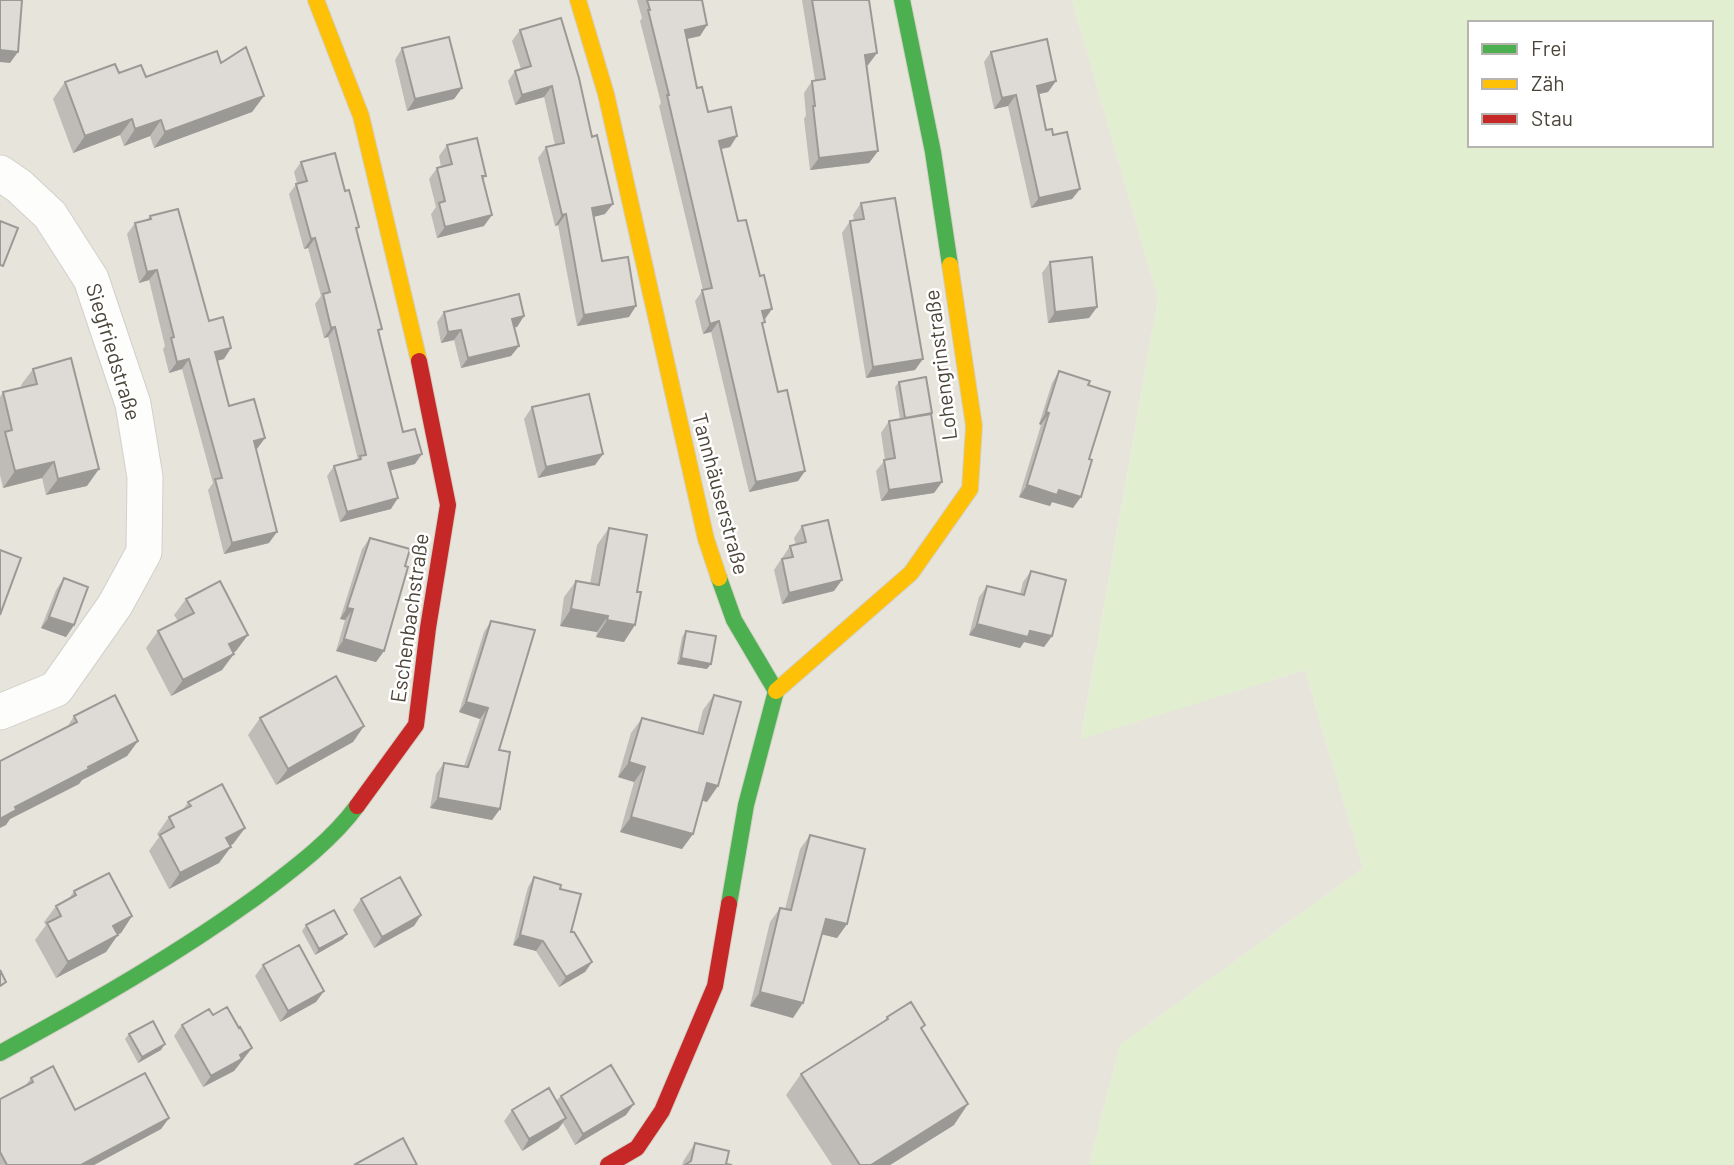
<svg xmlns="http://www.w3.org/2000/svg" width="1734" height="1165" font-family="Barlow,sans-serif">
  <style>
    .residential { fill: #e7e4dc }
    .green { fill: #e1eecf; fill-rule: evenodd }
    .lines { fill: none; stroke-linecap: round; stroke-linejoin: round }
    .street-casing { stroke: #d2d0cb; stroke-width: 37 }
    .fast-casing { stroke: #d3cfc5; stroke-width: 18 }
    .slow-casing { stroke: #d3cfc5; stroke-width: 18 }
    .jam-casing { stroke: #d3cfc5; stroke-width: 18 }
    .street { stroke: #fdfdfc; stroke-width: 35 }
    .fast { stroke: #4caf50; stroke-width: 16 }
    .slow { stroke: #ffc107; stroke-width: 16 }
    .jam { stroke: #c62828; stroke-width: 16 }
    .wall { fill: #bfbcb8 }
    .shaded-wall { fill: #9b9996 }
    .building { fill: #dedbd6; stroke: #9b9996; stroke-width: 2 }
    .labels { text-anchor: middle; stroke-width: 5; stroke-linejoin: round; paint-order: stroke }
    .street-label { font-size: 21px; fill: #4b4439; stroke: #fff }
  </style>
  <rect width="100%" height="100%" fill="#f4f2ee"/>
  <path class="residential" d="M0,0H1072L1158,298L1081,738L1305,670L1363,868L1120,1045L1089,1165H0Z"/>
  <path class="green" d="M1072,0H1734V1165H1089L1120,1045L1363,868L1305,670L1081,739L1158,298ZM1470,23H1711V145H1470Z"/>
  <g class="lines">
    <defs>
      <path id="street" d="M0,173L19,186L50,215L91,279L133,404L145,477L144,552L115,605L56,689L0,712"/>
      <path id="fast" d="M902,0L933,152L950,265
        M719,578L734,620L776,691L746,805L729,904
        M0,1053C90,1004 180,953 263,892C296,867 332,840 357,806"/>
      <path id="slow" d="M316,0L361,116L419,361
        M578,0L606,94L706,539L719,578
        M776,691L911,573L970,489L974,426L950,265"/>
      <path id="jam" d="M357,806L416,725L428,628L448,505L419,361
        M608,1165L637,1148L662,1111L715,986L729,904"/>
    </defs>
    <use href="#street" class="street-casing"/>
    <use href="#fast" class="fast-casing"/>
    <use href="#slow" class="slow-casing"/>
    <use href="#jam" class="jam-casing"/>
    <use href="#street" class="street"/>
    <use href="#fast" class="fast"/>
    <use href="#slow" class="slow"/>
    <use href="#jam" class="jam"/>
  </g>
  <path class="wall" d="M637,0H702L707,25L700,36L687,39L697,88L708,112L737,136L730,147L721,149L738,221L772,309L764,319L762,325L778,392L805,471L798,481L749,492L711,332L703,334L695,301L703,290L659,106L661,103L640,21L642,18Z
    M802,0H869L877,53L868,65L867,66L878,151L869,163L810,170L804,119L806,115L804,93L812,81L815,80Z
    M561,18L605,214L594,217L602,261L629,317L577,326L558,225L555,226L538,158L546,147L555,145L544,97L515,105L508,81L515,71L521,69L512,41L520,30Z
    M402,48L462,88L454,99L407,111L395,60Z
    M991,52L1056,81L1048,92L1039,94L1046,130L1053,135L1080,189L1072,199L1031,208L1008,106L994,109L984,62Z
    M221,63L264,96L252,112L154,148L150,136L124,146L120,135L73,153L53,99L65,82L119,73L146,77Z
    M447,145L486,176L483,180L484,226L437,238L431,214L436,207L429,179L437,168L441,167L439,156Z
    M301,162L345,191L359,227L357,230L379,333L403,432L415,464L391,470V509L340,522L327,476L334,466L358,460L328,337L324,338L315,304L321,296L308,248L304,249L289,194L297,183L294,172Z
    M861,203L915,370L866,378L842,233L850,221H854L853,215Z
    M150,216L209,321L224,359L217,361L229,406L265,438L256,449L269,543L224,554L208,490L213,483L182,369L169,373L163,349L165,346L149,280L139,283L127,234L135,223L147,220Z
    M1050,262L1097,307L1089,318L1048,323L1042,273Z
    M444,312L524,316L517,327H514L519,346L511,356L461,368L454,340L441,343L437,322Z
    M33,369L87,486L46,495L42,478L3,488L0,475V397L3,392L22,388L21,385Z
    M1059,371L1088,385L1073,508L1052,502L1050,506L1019,497L1041,425L1039,424L1052,383Z
    M899,382L931,415L942,482L934,493L881,501L876,471L885,460L881,433L889,421L900,419L895,387Z
    M532,407L603,454L595,465L538,478L524,419Z
    M802,526L834,591L782,604L774,570L790,546L796,545L794,538Z
    M609,528L637,592L624,642L596,637L597,632L560,626L564,597L576,581L590,584L597,545Z
    M370,538L405,566L384,651L376,662L336,651L345,620L340,619L362,549Z
    M1031,571L1052,636L1044,647L1024,642L1020,648L969,635L979,597L987,586L1020,594L1023,582Z
    M64,578L74,625L66,637L41,628L56,590Z
    M186,599L236,651L233,653L222,670L171,696L146,648L158,631L178,621L174,615Z
    M491,621L499,750L500,809L492,820L430,808L436,774L444,763L464,766L480,719L459,712L484,632Z
    M686,631L707,669L677,664L682,637Z
    M714,695L707,802L702,800L693,834L682,849L620,832L634,782L618,777L631,733L642,718L697,733L703,710Z
    M74,716L138,741L127,756L88,777L82,780L79,784L10,819L6,825Z
    M260,718L364,726L353,742L276,785L248,735Z
    M188,802L245,828L233,844L230,846L219,863L169,889L149,851L159,837L157,834L169,817L183,810Z
    M810,835L847,924L837,938L822,934L793,1018L750,1006L770,922L780,908L785,909L800,849Z
    M534,877L560,889L571,932L592,962L585,972L559,987L536,951L513,945L528,887Z
    M74,891L132,916L121,933L117,935L106,952L56,978L35,940L46,925L44,922L56,906L68,900Z
    M361,899L421,915L414,926L374,948L353,910Z
    M306,925L343,939L315,955L302,931Z
    M263,965L324,991L316,1002L280,1022L255,976Z
    M213,1015L239,1028L252,1048L234,1071L203,1087L174,1036L182,1025Z
    M887,1017L922,1030L954,1125L890,1165H832L786,1095L801,1074L884,1021Z
    M129,1034L161,1050L138,1063L125,1039Z
    M31,1078L75,1110L169,1118L161,1129L94,1165H0V1099L25,1086Z
    M561,1096L626,1115L575,1145L563,1123L558,1129L522,1151L504,1121L512,1110L556,1101Z
    M695,1143L726,1164L732,1165H682L684,1160Z"/>
  <path class="shaded-wall" d="M707,25L700,36L678,41L685,30Z
    M0,50L18,52L10,63L0,62Z
    M877,53L868,65L857,67L865,55Z
    M1056,81L1048,92L1030,96L1037,86Z
    M552,86L544,97L515,105L522,95Z
    M462,88L454,99L407,111L415,99Z
    M1016,95L1008,106L994,109L1002,98Z
    M264,96L252,112L154,148L165,132Z
    M132,119L120,135L73,153L85,136Z
    M161,120L150,136L124,146L135,129Z
    M737,136L730,147L712,151L719,141Z
    M878,151L869,163L810,170L819,158Z
    M1080,189L1072,199L1031,208L1039,198Z
    M613,204L605,214L585,219L592,208Z
    M566,214L558,225L555,226L562,215Z
    M492,215L484,226L437,238L445,227Z
    M315,238L308,248L304,249L311,239Z
    M157,270L149,280L139,283L147,272Z
    M636,306L629,317L577,326L584,315Z
    M1097,307L1089,318L1048,323L1055,312Z
    M772,309L765,319L755,322L762,311Z
    M524,316L517,327L505,329L512,319Z
    M719,321L711,332L703,334L710,324Z
    M335,327L328,337L324,338L331,328Z
    M461,330L454,340L441,343L448,332Z
    M519,346L511,356L461,368L468,358Z
    M231,348L224,359L207,363L215,352Z
    M189,359L182,369L169,373L177,362Z
    M923,359L915,370L866,378L873,367Z
    M1046,412L1049,413L1041,425L1039,424Z
    M265,438L257,449L246,452L254,441Z
    M422,454L415,464L381,473L388,463Z
    M603,454L595,465L538,478L546,467Z
    M54,462L42,478L3,488L15,471Z
    M99,469L87,486L46,495L58,479Z
    M805,471L798,481L749,492L756,482Z
    M942,482L934,493L881,501L889,490Z
    M1027,485L1059,490L1081,497L1073,508L1052,502L1050,506L1019,497Z
    M398,498L391,509L340,522L347,512Z
    M277,532L269,543L224,554L232,543Z
    M842,580L834,591L782,604L789,593Z
    M347,608L353,609L345,620L340,619Z
    M571,609L608,616L597,632L560,626Z
    M49,617L74,625L66,637L41,628Z
    M607,620L635,625L624,642L596,637Z
    M977,624L1030,631L1052,636L1044,647L1024,642L1020,648L969,635Z
    M248,635L236,651L217,661L229,644Z
    M344,639L384,651L376,662L336,651Z
    M234,654L222,670L171,696L183,680Z
    M681,658L711,664L707,669L677,664Z
    M466,702L488,708L480,719L459,712Z
    M364,726L353,742L276,785L288,769Z
    M138,741L127,756L88,777L82,780L79,784L10,819L6,825L0,828V819L15,807Z
    M629,762L645,767L634,782L618,777Z
    M707,783L718,786L707,802L696,799Z
    M438,798L500,809L492,820L430,808Z
    M631,817L693,834L682,849L620,832Z
    M245,828L233,844L214,854L226,838Z
    M231,847L219,863L169,889L180,873Z
    M421,915L414,926L374,948L382,937Z
    M132,916L121,933L101,943L113,926Z
    M826,919L847,924L837,938L816,933Z
    M347,934L343,939L315,955L319,949Z
    M118,935L106,952L56,978L68,962Z
    M520,935L543,941L536,951L513,945Z
    M592,962L585,972L559,987L566,977Z
    M324,991L316,1002L280,1022L288,1011Z
    M760,992L803,1003L793,1018L750,1006Z
    M165,1044L161,1050L138,1063L142,1057Z
    M252,1048L234,1071L203,1087L211,1076L240,1055Z
    M634,1104L626,1115L575,1145L583,1134Z
    M968,1104L954,1125L890,1165H871Z
    M169,1118L161,1129L94,1165H81Z
    M566,1118L558,1129L522,1151L529,1139Z"/>
  <path class="building" d="M0,0H22L18,52L0,50Z
    M647,0H702L707,25L685,30L697,88L702,87L708,112L731,107L737,136L719,141L738,221L746,220L760,276L764,275L772,309L762,311L765,322L762,323L778,392L787,390L805,471L756,482L719,321L710,324L702,290L712,288L667,95H669L648,10H650Z
    M812,0H869L877,53L865,55L878,151L819,158L813,106H815L812,81L825,79Z
    M561,18L579,78L592,137L597,135L613,204L592,208L602,261L628,257L636,306L584,315L566,214L562,215L546,147L564,143L552,86L522,95L515,71L531,66L520,30Z
    M449,37L462,88L415,99L402,48Z
    M1047,39L1056,81L1037,86L1046,130L1052,129L1053,135L1067,132L1080,189L1039,198L1016,95L1002,98L991,52Z
    M246,47L264,96L165,132L161,120L135,129L132,119L85,136L65,82L115,64L119,73L141,65L146,77L217,51L221,63Z
    M477,138L486,176H482L492,215L445,227L439,203L445,201L437,168L452,164L447,145Z
    M335,153L345,191L349,190L359,227L356,228L382,329L378,330L403,432L415,429L422,454L388,463L398,498L347,512L334,466L361,459L360,456L366,455L335,327L331,328L323,294L330,292L315,238L311,239L296,184L307,181L301,162Z
    M895,198L923,359L873,367L850,221L864,219L861,203Z
    M178,209L209,321L223,317L231,348L215,352L229,406L254,399L265,438L254,441L277,532L232,543L215,479L222,478L189,359L177,362L171,338L174,337L157,270L147,272L135,223L151,219L150,216Z
    M0,221L18,228L3,266L0,265Z
    M1092,257L1097,307L1055,312L1050,262Z
    M519,294L524,316L512,319L519,346L468,358L461,330L448,332L444,312Z
    M71,358L99,469L58,479L54,462L15,471L5,432L12,430L3,392L37,384L33,369Z
    M1059,371L1090,381L1088,385L1110,392L1089,459L1092,460L1081,497L1059,490L1057,495L1027,485L1049,413L1046,412Z
    M926,377L932,413L905,418L899,382Z
    M589,394L603,454L546,467L532,407Z
    M931,414L942,482L889,490L884,460L895,458L889,421Z
    M828,520L842,580L789,593L782,559L793,557L790,546L806,542L802,526Z
    M609,528L647,535L637,592H641L635,625L607,620L608,616L571,609L576,581L599,585Z
    M370,538L410,549L405,566L408,567L384,651L344,639L353,609L347,608Z
    M0,550L21,558L0,615Z
    M1031,571L1066,580L1052,636L1030,631L1028,637L977,624L987,586L1024,595Z
    M64,578L88,587L74,625L49,617Z
    M220,581L248,635L229,644L234,654L183,680L158,631L194,613L186,599Z
    M491,621L535,630L499,750L510,752L500,809L438,798L444,763L468,767L488,708L466,702Z
    M686,631L716,636L711,664L681,658Z
    M336,676L364,726L288,769L260,718Z
    M115,695L138,741L98,762L88,767L89,769L15,807L16,810L0,819V761L77,722L74,716Z
    M714,695L741,702L718,786L707,783L693,834L631,817L645,767L629,762L642,718L703,734Z
    M222,784L245,828L226,838L231,847L180,873L160,835L174,827L169,817L191,806L188,802Z
    M810,835L865,849L847,924L826,919L803,1003L760,992L780,908L791,910Z
    M109,873L132,916L113,926L118,935L68,962L47,923L61,916L56,906L76,895L74,891Z
    M400,877L421,915L382,937L361,899Z
    M534,877L561,885L560,889L581,894L571,932H574L592,962L566,977L543,941L520,935Z
    M334,910L347,934L319,949L306,925Z
    M299,945L324,991L288,1011L263,965Z
    M0,970L6,982L0,986Z
    M911,1002L925,1025L921,1028L968,1104L871,1165H860L801,1074L888,1019L887,1017Z
    M227,1007L239,1028L240,1027L252,1048L240,1055L242,1059L211,1076L182,1025L209,1009L213,1015Z
    M153,1021L165,1044L142,1057L129,1034Z
    M611,1065L634,1104L583,1134L561,1096Z
    M53,1066L75,1110L145,1073L169,1118L81,1165H7L0,1152V1099L33,1082L31,1078Z
    M549,1088L566,1118L529,1139L512,1110Z
    M403,1138L417,1165H354Z
    M695,1143L729,1151L726,1164L732,1165H685L691,1161Z"/>
  <g class="labels">
    <g class="street-label">
      <text transform="translate(113 352) rotate(73)" y="7">Siegfriedstraße</text>
      <text transform="translate(941 365) rotate(-97)" y="7">Lohengrinstraße</text>
      <text transform="translate(720 494) rotate(75)" y="7">Tannhäuserstraße</text>
      <text transform="translate(410 618) rotate(-82)" y="7">Eschenbachstraße</text>
    </g>
  </g>
  <rect x="1468" y="21" width="245" height="126" fill="#ffffff" stroke="#b7b4b0" stroke-width="2"/>
  <rect x="1482" y="44" width="35" height="10" fill="#4caf50" stroke="#b7b4b0" stroke-width="2"/>
  <text x="1531" y="56" font-size="21" fill="#4b4439">Frei</text>
  <rect x="1482" y="79" width="35" height="10" fill="#ffc107" stroke="#b7b4b0" stroke-width="2"/>
  <text x="1531" y="91" font-size="21" fill="#4b4439">Zäh</text>
  <rect x="1482" y="114" width="35" height="10" fill="#c62828" stroke="#b7b4b0" stroke-width="2"/>
  <text x="1531" y="126" font-size="21" fill="#4b4439">Stau</text>
</svg>
